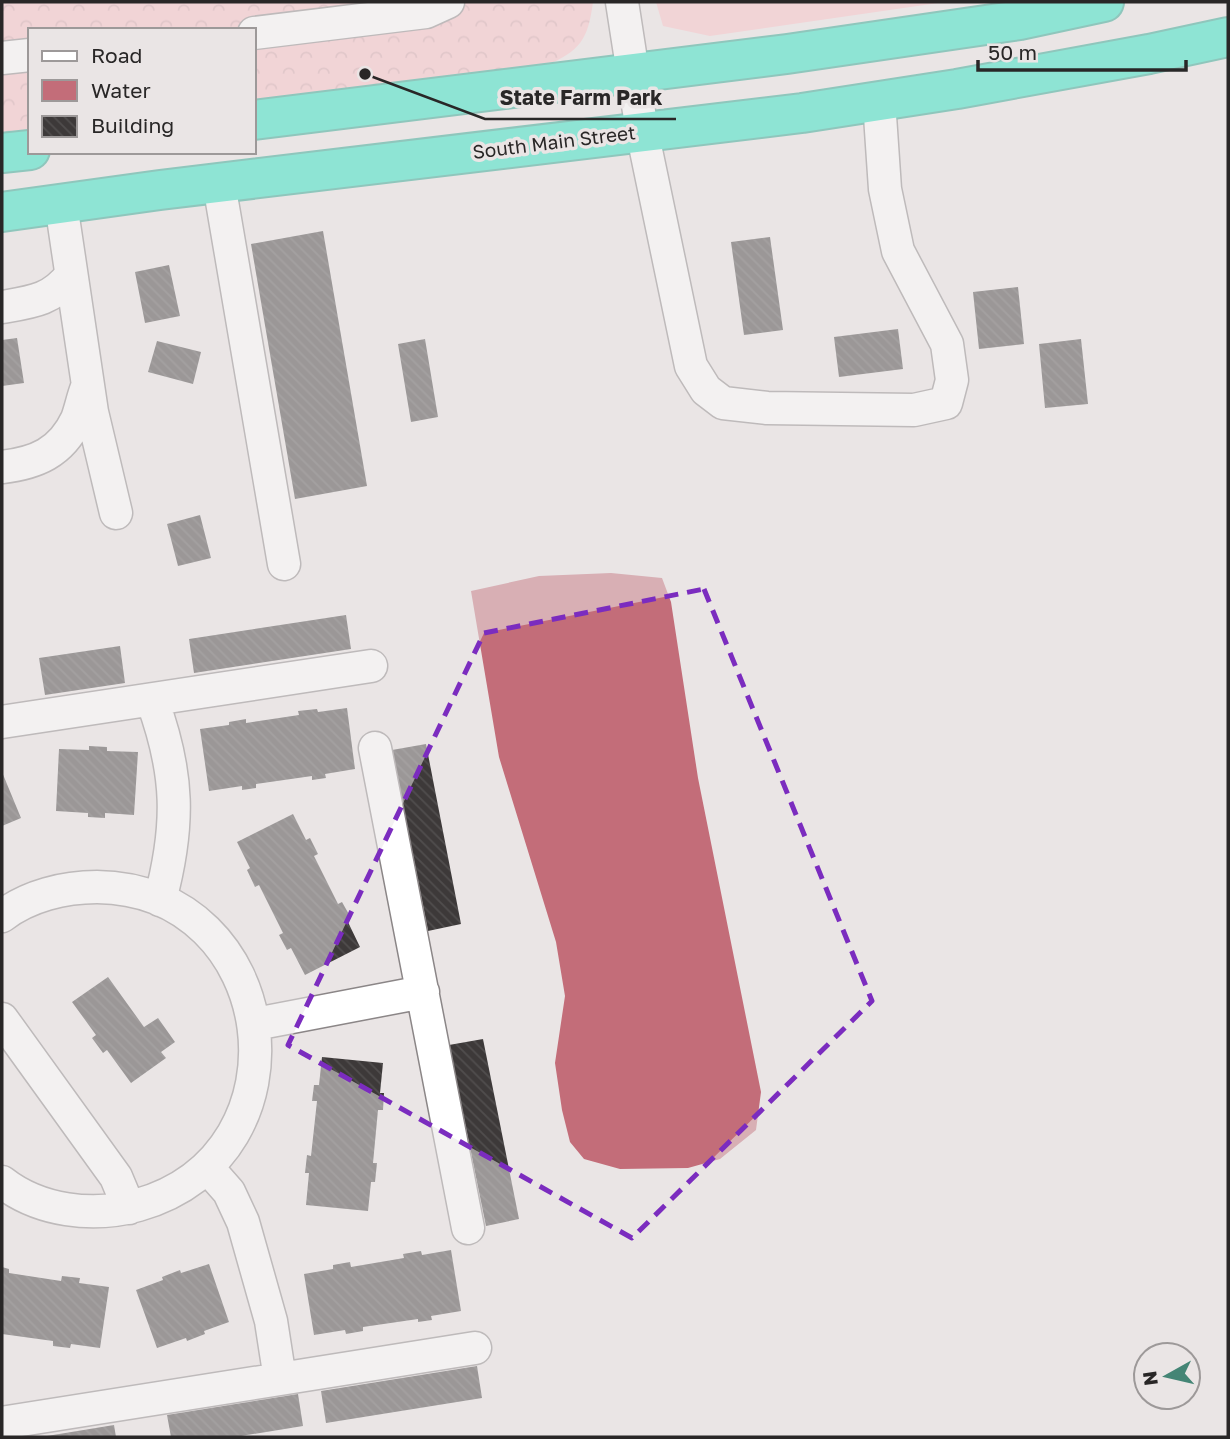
<svg xmlns="http://www.w3.org/2000/svg" width="1230" height="1439" font-family="'Golos Text',sans-serif">
  <style>
    .grass { fill: #fbbec4 }
    .forest { fill: url(#forest-crowns) }
    .water { fill: #c36d79 }
    .building { fill: url(#building-back-hatch) }
    .lines { fill: none; stroke-linecap: round; stroke-linejoin: round }
    .minor-casing { stroke: #8b8687; stroke-width: 35 }
    .highway-casing { stroke: #23a18a; stroke-width: 42 }
    .minor { stroke: #fff; stroke-width: 32 }
    .highway { stroke: #20e2bf; stroke-width: 38 }
    .marked { fill: none; stroke: #7b2cbf; stroke-width: 5; stroke-dasharray: 14 9; stroke-linejoin: round }
    .labels { text-anchor: middle; stroke-width: 7; stroke-linejoin: round; paint-order: stroke }
    .street-label { font-size: 19px; fill: #292727; stroke: #eae5e5 }
    .leader { fill: none; stroke: #292727; stroke-width: 2.5 }
    .callout-dot { fill: #292727; stroke: #eae5e5; stroke-width: 2.5 }
    .callout-label { font-size: 21px; text-anchor: middle; font-weight: bold; fill: #292727; stroke: #eae5e5; stroke-width: 7; stroke-linejoin: round; paint-order: stroke }
  </style>
  <defs>
    <pattern id="forest-crowns" width="20" height="18" patternUnits="userSpaceOnUse" patternTransform="scale(1.75)"><rect width="20" height="18" fill="#fbbec4"/><path d="M2 6a3 3 0 1 1 6 0M12 15a3 3 0 1 1 6 0" fill="none" stroke="#d7a3a8"/></pattern>
    <pattern id="building-back-hatch" width="6" height="6" patternUnits="userSpaceOnUse" patternTransform="scale(1.75)"><rect width="6" height="6" fill="#3d3939"/><path d="M-1 5l2 2M0 0l6 6M5-1l2 2" fill="none" stroke="#504d4d"/></pattern>
  </defs>
  <rect width="100%" height="100%" fill="#eae5e5"/>
  <path class="grass" d="M656,2H945L710,36L663,26Z"/>
  <path class="forest" d="M2,2H593C588,40 580,51 545,66L254,103V30H30V130L2,133Z"/>
  <path class="water" d="M611,573L662,578L671,602L698,778L761,1092L756,1130L720,1159L688,1168L620,1169L584,1159L570,1142L562,1110L555,1063L565,996L556,942L499,757L471,591L539,576Z"/>
  <path class="building" d="M323,231L367,486L295,499L251,244Z
    M770,237L783,330L744,335L731,242Z
    M169,265L180,316L145,323L135,272Z
    M1018,287L1024,344L979,349L973,292Z
    M898,329L903,369L839,377L834,337Z
    M17,338L24,383L2,386V340Z
    M425,339L438,417L411,422L398,344Z
    M1081,339L1088,404L1045,408L1039,344Z
    M157,341L201,352L193,384L148,372Z
    M200,515L211,558L178,566L167,524Z
    M346,615L351,649L194,673L189,639Z
    M120,646L125,683L45,695L39,658Z
    M347,708L355,769L325,774L326,778L312,780V776L256,784V788L242,790V786L209,791L200,729L229,725V722L246,719V723L299,715L298,711L317,709L318,712Z
    M426,744L461,924L428,931L392,750Z
    M89,746L107,747V751L138,752L134,815L105,813V818L88,817V813L56,811L59,749L89,750Z
    M2,772L21,818L2,826Z
    M293,814L306,840L310,838L318,854L314,856L338,904L342,902L351,918L347,920L360,947L305,975L291,948L287,950L279,935L283,933L259,885L255,887L247,870L250,868L237,842Z
    M108,977L144,1027L158,1018L175,1042L161,1052L166,1058L131,1083L107,1050L103,1053L92,1038L96,1035L72,1002Z
    M483,1039L519,1219L486,1226L449,1045Z
    M322,1057L383,1063L380,1093H384L383,1110H378L373,1163H377L375,1182H371L368,1211L306,1205L309,1173H305L307,1155L311,1156L317,1101H312L314,1085H319Z
    M451,1250L461,1311L431,1316L432,1320L418,1322V1319L363,1327V1331L346,1334L345,1330L314,1335L304,1274L333,1269V1265L350,1262L351,1267L404,1258L403,1254L421,1251L422,1255Z
    M209,1264L229,1322L204,1331L205,1334L187,1341L186,1338L157,1348L136,1290L163,1280L162,1277L180,1270L181,1273Z
    M2,1267L9,1269V1273L61,1281L62,1276L80,1278L79,1283L109,1287L100,1348L71,1344L70,1348L53,1346V1341L2,1334Z
    M477,1366L482,1398L326,1423L321,1391Z
    M298,1394L303,1426L235,1437H171L167,1415Z
    M114,1425L116,1437H47V1436Z"/>
  <g class="lines">
    <defs>
      <path id="minor" d="M622,2L642,131L691,366L706,390L723,403L767,408L914,410L946,403L952,380L947,344L898,251L885,189L879,101
        M254,33L426,12L448,2
        M2,58L30,55
        M219,184L284,564
        M61,204L92,412L116,513
        M2,307C32,302 52,300 71,275
        M2,467C36,463 61,453 77,419C81,408 83,397 87,387
        M152,700C179,773 180,825 160,900
        M2,722L371,666
        M375,748L468,1228
        M2,916C28,896 64,887 97,887C281,889 317,1154 138,1205C93,1218 39,1211 2,1182
        M2,1019L116,1177L129,1208
        M255,1024L423,992
        M207,1167L229,1192L243,1222L271,1321L280,1379L475,1348
        M2,1423L280,1379"/>
      <path id="highway" d="M254,120L787,54L1020,20L1104,2
        M2,153L30,150
        M2,212L160,190L802,113L957,89L1149,54L1228,37"/>
    </defs>
    <use href="#minor" class="minor-casing"/>
    <use href="#highway" class="highway-casing"/>
    <use href="#minor" class="minor"/>
    <use href="#highway" class="highway"/>
  </g>
  <path d="M0 0H1230V1439H0ZM704,589L872,1001L632,1238L288,1045L484,633Z" fill="#eae5e5" fill-opacity=".55" fill-rule="evenodd"/>
  <path class="marked" d="M704,589L872,1001L632,1238L288,1045L484,633Z"/>
  <g class="labels">
    <g class="street-label">
      <text transform="translate(554 142) rotate(-7)" y="7">South Main Street</text>
    </g>
  </g>
  <path class="leader" d="M365 74L485 119H676"/>
  <circle class="callout-dot" cx="365" cy="74" r="7"/>
  <g class="callout-label">
    <text x="581" y="105">State Farm Park</text>
  </g>
  <rect width="1230" height="1439" fill="none" stroke="#292727" stroke-width="7"/>
  <rect x="28" y="28" width="228" height="126" fill="#eae5e5" stroke="#9d9999" stroke-width="2"/>
  <rect x="42" y="51" width="35" height="10" fill="#ffffff" stroke="#9d9999" stroke-width="2"/>
  <text x="91" y="63" font-size="21" fill="#292727">Road</text>
  <rect x="42" y="80" width="35" height="21" fill="#c36d79" stroke="#9d9999" stroke-width="2"/>
  <text x="91" y="98" font-size="21" fill="#292727">Water</text>
  <rect x="42" y="116" width="35" height="21" fill="url(#building-back-hatch)" stroke="#9d9999" stroke-width="2"/>
  <text x="91" y="133" font-size="21" fill="#292727">Building</text>
  <g transform="translate(1167 1376) rotate(262)"><circle r="33" fill="#eae5e5" stroke="#9d9999" stroke-width="2"/>
  <path d="M0-5L12 26L0 18L-12 26Z" fill="#448575"/>
  <text y="-10" font-size="19" font-weight="bold" text-anchor="middle" fill="#292727">N</text>
  </g>
  <path d="M978 60v10h208v-10" fill="none" stroke="#292727" stroke-width="3.5"/>
  <text x="988" y="60" font-size="21" fill="#292727" stroke="#eae5e5" stroke-width="5" paint-order="stroke">50 m</text>
</svg>
